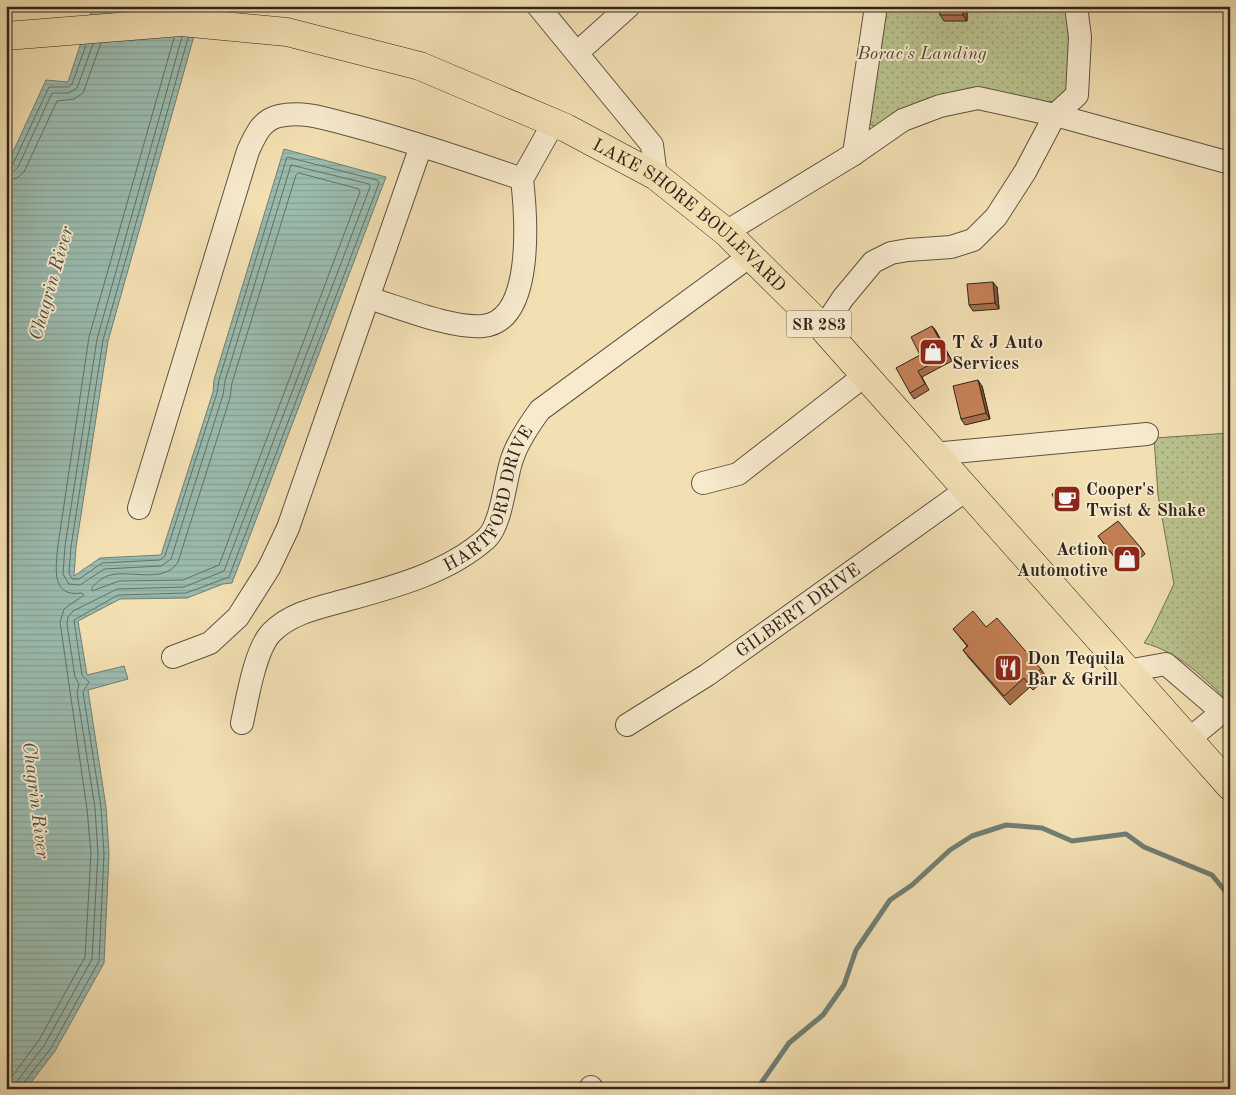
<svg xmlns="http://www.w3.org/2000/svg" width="1236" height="1095" font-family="'Old Standard TT',serif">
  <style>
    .grass { fill: url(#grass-dots); stroke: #747354 }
    .water { fill: url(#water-rules); stroke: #6f7f74 }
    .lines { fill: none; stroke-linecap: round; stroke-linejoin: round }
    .shore { stroke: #647065; stroke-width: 1 }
    .stream { stroke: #6f7f74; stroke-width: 5 }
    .minor-casing { stroke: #5f5341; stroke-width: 24 }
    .major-casing { stroke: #2e241b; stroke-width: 29 }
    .minor { stroke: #f7eacd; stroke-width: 22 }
    .major { stroke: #f2dfb2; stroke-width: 28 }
    .wall { fill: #a96e49; stroke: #2e241b }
    .shaded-wall { fill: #8a5a3c; stroke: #2e241b }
    .building { fill: #c58055; stroke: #2e241b }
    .labels { text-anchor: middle; stroke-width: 4; stroke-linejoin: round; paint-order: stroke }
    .shield { fill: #f7eacd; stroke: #6a5f50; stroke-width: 1 }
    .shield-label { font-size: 16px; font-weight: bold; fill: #2e241b }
    .park-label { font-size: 18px; font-style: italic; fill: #514c38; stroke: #f7eacd }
    .street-label { font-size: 18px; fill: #2e241b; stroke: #f7eacd }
    .poi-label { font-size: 18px; font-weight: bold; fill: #2e241b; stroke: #f7eacd; text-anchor: start }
    .water-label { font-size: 19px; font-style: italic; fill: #4f5247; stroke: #f7eacd }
  </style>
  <defs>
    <pattern id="grass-dots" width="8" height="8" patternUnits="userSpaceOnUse" patternTransform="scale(1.25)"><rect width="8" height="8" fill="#b9c28d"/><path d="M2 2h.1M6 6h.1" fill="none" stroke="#979d72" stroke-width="1.8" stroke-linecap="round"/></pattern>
    <pattern id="water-rules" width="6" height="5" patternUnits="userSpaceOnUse" patternTransform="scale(1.25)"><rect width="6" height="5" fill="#9bbcaf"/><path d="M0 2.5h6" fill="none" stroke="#86a196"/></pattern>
  </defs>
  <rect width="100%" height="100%" fill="#f2dfb2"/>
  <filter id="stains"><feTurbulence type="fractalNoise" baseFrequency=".004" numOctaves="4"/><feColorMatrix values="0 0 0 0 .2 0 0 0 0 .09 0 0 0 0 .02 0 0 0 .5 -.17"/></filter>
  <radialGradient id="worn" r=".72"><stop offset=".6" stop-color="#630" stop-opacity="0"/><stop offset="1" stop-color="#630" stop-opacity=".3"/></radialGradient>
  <path class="grass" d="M880,6H1066L1070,56L1069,86L1058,101L1045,102L1005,94L879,127L871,125L865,115Z
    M1230,433V703C1204,678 1179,652 1144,643L1151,632L1174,584L1158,495L1154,438Z"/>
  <path class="water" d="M93,6H206L196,29L108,341L76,547L74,576L100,558L161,555L213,392L214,380L284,149L386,177L232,583L223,584L187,598L120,599L78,621L87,675L124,666L128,679L88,690L106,807L109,854L104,963L55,1051L26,1089H6V167L46,80L68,82Z"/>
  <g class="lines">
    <path class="shore" d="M6,167L13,164L49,87H68L72,84L86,45
      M6,173L13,172L18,167L52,93H69L77,88L93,44
      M299,173L359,189L360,192L219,565L183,580L119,581L92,591V587C96,584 100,579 105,577C125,567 163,586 178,562L230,398L232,383L296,175Z
      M6,181L17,178L24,172L57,101L74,99L83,93L101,43
      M8,1089L11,1078L39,1040L85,957L91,854L87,809L60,622L64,609L84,595L82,593C50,598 56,566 58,545L89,337L174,38
      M16,1089L18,1080L45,1044L92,959L98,854L95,808L77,693L79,684L75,677L67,624L68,617L73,611L117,589L184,587L224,571L370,187L369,184L291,165L225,381L223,395L171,559L161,566L104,569L80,585L69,584L63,574L65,546L97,339L182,37
      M22,1089L23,1084L51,1048L99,961L104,854L101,807L83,692L89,682L82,675L74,620L118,595L186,593L229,577L379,183L377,180L287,157L219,380L217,393L165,556L160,560L102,563L79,579H72L69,573L71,547L103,340L188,38"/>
    <path class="stream" d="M757,1089L789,1043L823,1015L844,985L856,950L890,900L912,885L950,850L972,836L1006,825L1042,828L1072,841L1126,834L1144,847L1212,875L1230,897"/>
    <defs>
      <g id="minor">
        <path d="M538,6L652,145L656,176"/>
        <path d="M578,52L629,6"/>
        <path d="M854,154L876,6"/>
        <path d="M726,232L854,154L903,120L940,106L978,98L1055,115L1230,163"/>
        <path d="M368,298L421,146"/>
        <path d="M823,328L843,298L873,262L891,253L908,250L951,247L973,240L996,217L1025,172L1055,115L1077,95L1080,37L1076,6"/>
        <path d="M933,454L1147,434"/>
        <path d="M703,483L738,474L864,376"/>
        <path d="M139,508L248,151C255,136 261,120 279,116C304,110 330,120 354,126C411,141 467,160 522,179L554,122"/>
        <path d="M173,657L210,643L238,617L269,568L288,528L368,298C399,307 452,329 483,326C535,321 526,214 522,179"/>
        <path d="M1127,671L1166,664L1222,712L1230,715"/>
        <path id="s1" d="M242,723C247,700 255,650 271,633C291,612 322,607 350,599C397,586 449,572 487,538C502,523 505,479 512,459C518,441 529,425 540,410L750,256"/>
        <path id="s2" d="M627,725L707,675L966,490"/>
        <path d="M1188,740L1222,712"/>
        <path d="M591,1087V1089"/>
      </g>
      <g id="major">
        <path id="s3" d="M6,36L181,22L287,32L420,66L566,128L656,176L726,232L823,328L1230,786"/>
      </g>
    </defs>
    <use href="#minor" class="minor-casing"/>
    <use href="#major" class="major-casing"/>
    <use href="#minor" class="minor"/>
    <use href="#major" class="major"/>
  </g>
  <path class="wall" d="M940,6H967V21H944L940,15Z
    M997,287L999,309L973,311L969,305Z
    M932,326L936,331L952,361L922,377L929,390L914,399L910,393L920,355Z
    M982,386L990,419L965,425L961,419Z
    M1075,489L1080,502L1059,509L1057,506Z
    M1098,536L1141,548L1145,554L1125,571Z
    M986,627L1041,669L1047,678L1033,690L1030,687L1010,705L969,658L963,650L967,646L953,629Z"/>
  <path class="shaded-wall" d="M963,6H967V21L963,15Z
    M993,282L997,287L999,309L995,303Z
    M932,326L936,331L952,361L948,355Z
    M978,380L982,386L990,419L986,413Z
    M1073,486L1075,489L1080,502L1078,499Z"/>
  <path class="building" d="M940,6H963V15H940Z
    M993,282L995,303L969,305L967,284Z
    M932,326L948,355L918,371L925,384L910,393L896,368L920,355L911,337Z
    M978,380L986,413L961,419L953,386Z
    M1073,486L1078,499L1057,506L1052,494Z
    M1118,521L1141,548L1121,565L1098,536Z
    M973,611L986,627L997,618L1041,669L1027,682L1024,678L1004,696L963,650L968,646L953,629Z"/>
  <defs>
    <symbol id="shop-square" viewBox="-11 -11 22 22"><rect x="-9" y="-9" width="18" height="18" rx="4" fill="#8f2418" stroke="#f7eacd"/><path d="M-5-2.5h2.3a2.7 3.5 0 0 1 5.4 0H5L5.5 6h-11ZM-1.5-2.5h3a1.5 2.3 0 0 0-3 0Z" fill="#fff"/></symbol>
    <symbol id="cafe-square" viewBox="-11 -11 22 22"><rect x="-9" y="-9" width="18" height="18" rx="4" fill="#8f2418" stroke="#f7eacd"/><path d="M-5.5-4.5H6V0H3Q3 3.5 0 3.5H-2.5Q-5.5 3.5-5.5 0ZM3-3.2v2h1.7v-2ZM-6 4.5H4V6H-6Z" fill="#fff"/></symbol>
    <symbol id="restaurant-square" viewBox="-11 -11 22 22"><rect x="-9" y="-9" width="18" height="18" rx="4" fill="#8f2418" stroke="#f7eacd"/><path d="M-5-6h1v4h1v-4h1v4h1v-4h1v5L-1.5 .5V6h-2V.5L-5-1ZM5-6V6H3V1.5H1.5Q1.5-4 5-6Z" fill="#fff"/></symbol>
  </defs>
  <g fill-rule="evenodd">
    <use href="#shop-square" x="917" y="336" width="32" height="32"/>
    <use href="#cafe-square" x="1051" y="483" width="32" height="32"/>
    <use href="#shop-square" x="1111" y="543" width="32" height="32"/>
    <use href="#restaurant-square" x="992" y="652" width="32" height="32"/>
  </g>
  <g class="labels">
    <rect class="shield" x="786.5" y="310.5" width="65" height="27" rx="4"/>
    <g class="shield-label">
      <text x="819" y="330">SR 283</text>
    </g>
    <g class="park-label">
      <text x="922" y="59">Borac's Landing</text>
    </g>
    <g class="street-label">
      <text dy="6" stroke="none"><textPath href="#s3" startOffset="730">LAKE SHORE BOULEVARD</textPath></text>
      <text dy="6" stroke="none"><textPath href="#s1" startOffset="368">HARTFORD DRIVE</textPath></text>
      <text dy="6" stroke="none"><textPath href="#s2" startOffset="206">GILBERT DRIVE</textPath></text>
    </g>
    <g class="poi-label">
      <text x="952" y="348">T &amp; J Auto<tspan x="952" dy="21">Services</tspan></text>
      <text x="1086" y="495">Cooper's<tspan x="1086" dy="21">Twist &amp; Shake</tspan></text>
      <text x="1108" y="555" text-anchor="end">Action<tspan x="1108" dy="21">Automotive</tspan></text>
      <text x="1027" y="664">Don Tequila<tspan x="1027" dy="21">Bar &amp; Grill</tspan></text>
    </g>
    <g class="water-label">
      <text transform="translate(50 283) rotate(-74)" y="7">Chagrin River</text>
      <text transform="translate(37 800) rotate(83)" y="7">Chagrin River</text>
    </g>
  </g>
  <rect width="1236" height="1095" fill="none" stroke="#f2dfb2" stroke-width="25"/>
  <rect x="8" y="8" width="1221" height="1080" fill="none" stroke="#2e241b" stroke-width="2.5"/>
  <rect x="12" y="12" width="1211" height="1070" fill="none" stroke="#2e241b"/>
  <rect width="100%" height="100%" filter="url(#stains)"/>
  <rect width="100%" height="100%" fill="url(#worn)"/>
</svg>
